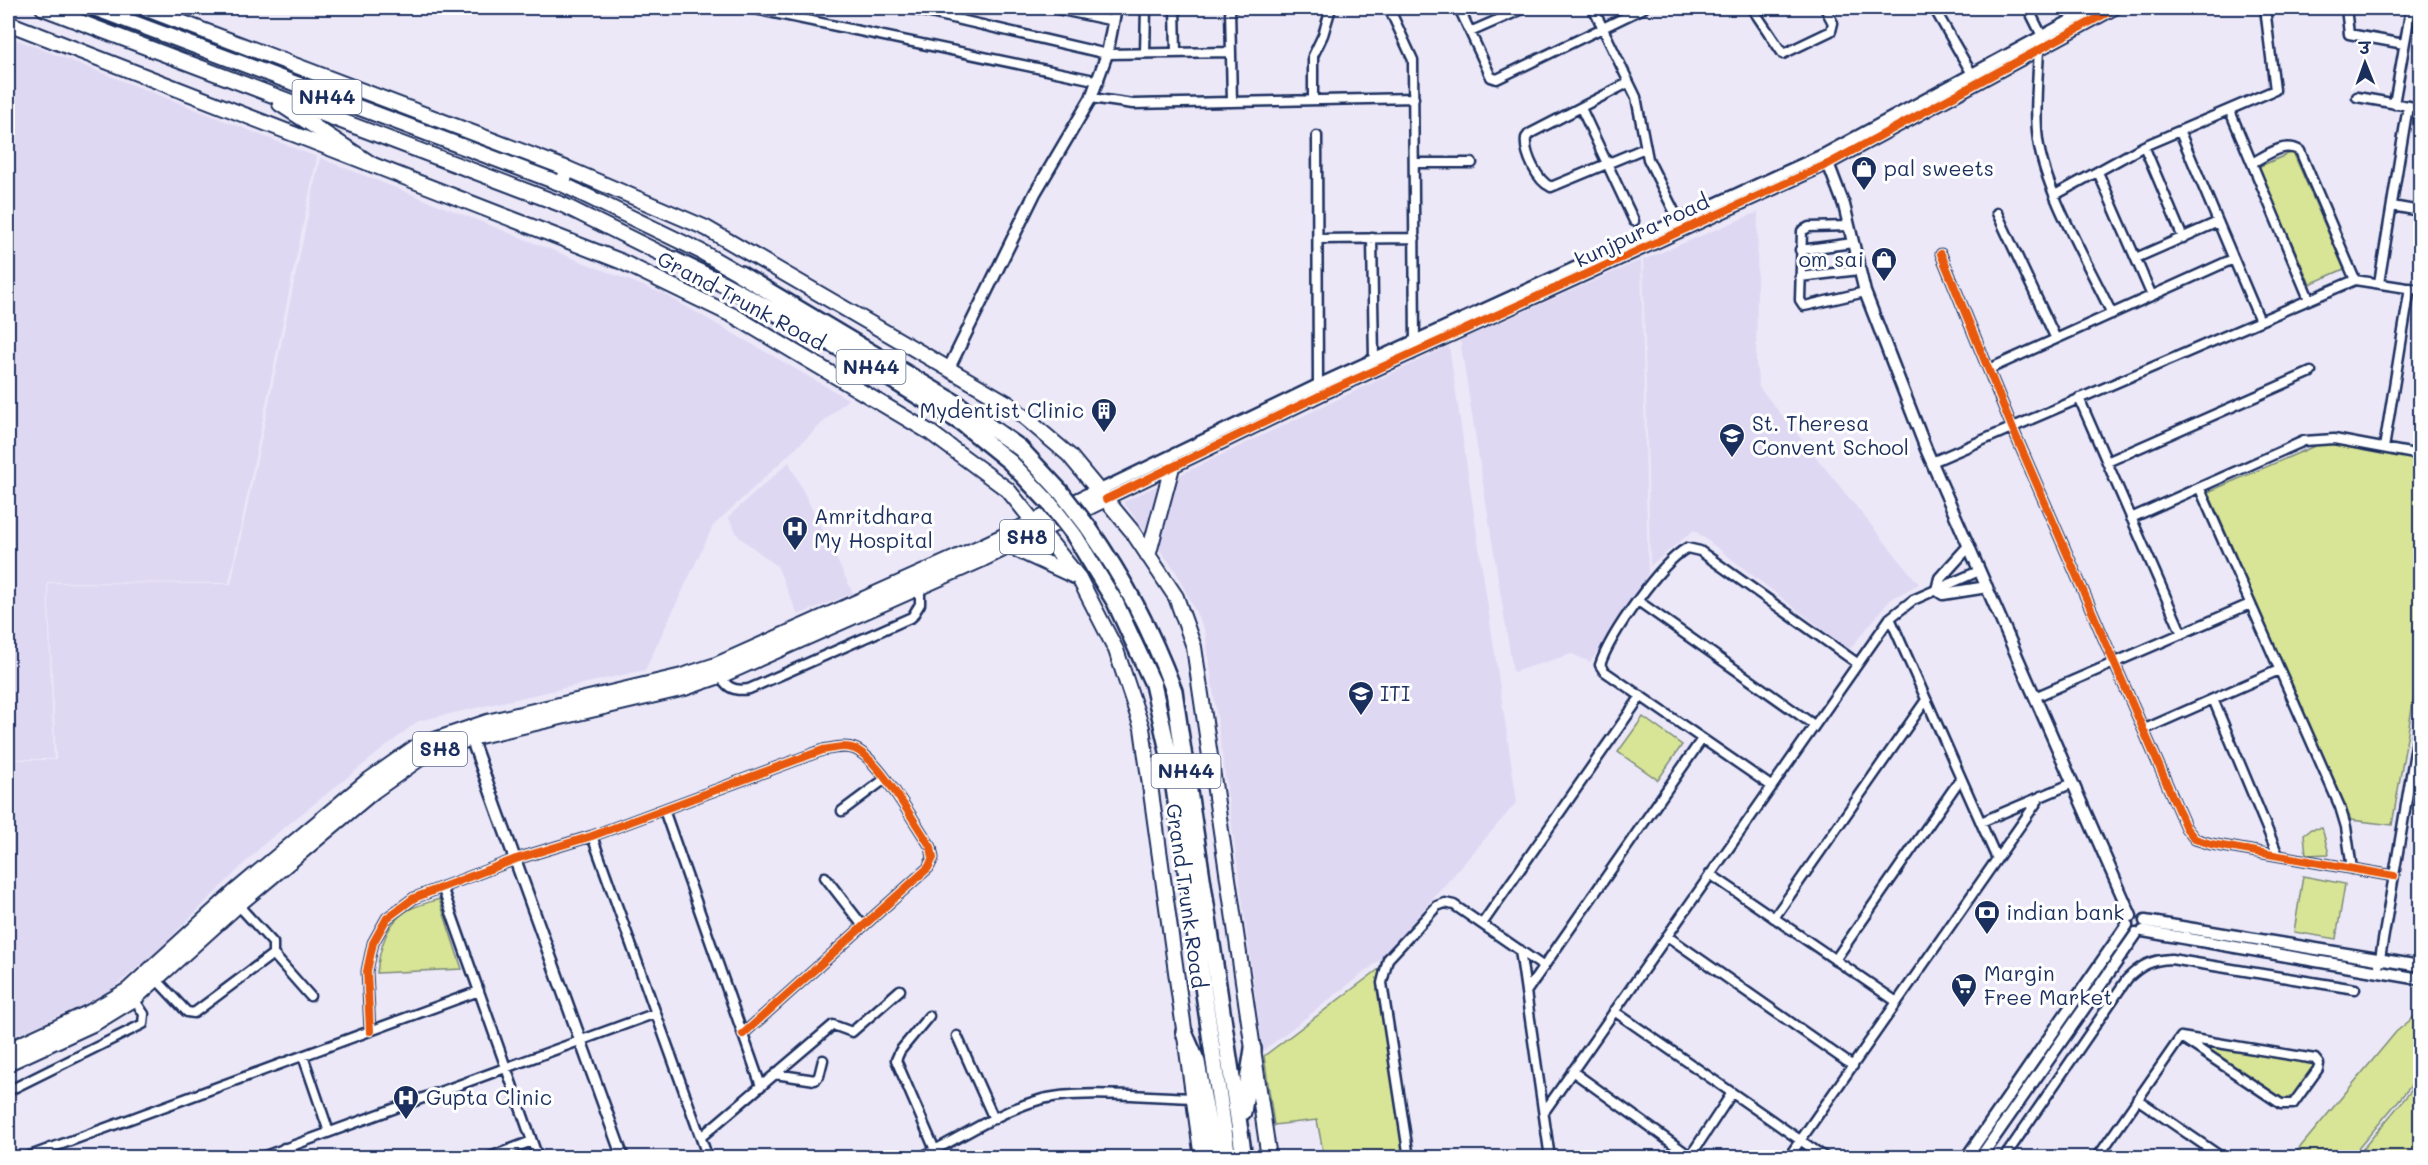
<svg xmlns="http://www.w3.org/2000/svg" width="2428" height="1165" font-family="Mali,'Playpen Sans Deva',sans-serif">
  <style>
    .built { fill: #dfd8f3 }
    .green { fill: #d8e496; stroke: #7a8a7a; stroke-width: 1.5 }
    .lines { fill: none; stroke-linecap: round; stroke-linejoin: round }
    .minor-casing { stroke: #1b2f5e; stroke-width: 13 }
    .tertiary-casing { stroke: #1b2f5e; stroke-width: 15 }
    .primary-casing { stroke: #1b2f5e; stroke-width: 18 }
    .trunk-casing { stroke: #1b2f5e; stroke-width: 18 }
    .motorway-casing { stroke: #1b2f5e; stroke-width: 20 }
    .minor { stroke: #fff; stroke-width: 8 }
    .tertiary { stroke: #fff; stroke-width: 10 }
    .primary { stroke: #fff; stroke-width: 14 }
    .trunk { stroke: #fff; stroke-width: 14 }
    .motorway { stroke: #fff; stroke-width: 15 }
    .motorway-bridge-casing { stroke: #1b2f5e; stroke-width: 20; stroke-linecap: butt }
    .motorway-bridge { stroke: #fff; stroke-width: 15 }
    .cycleway-casing { stroke: #fff; stroke-width: 11 }
    .cycleway { stroke: #e8590c; stroke-width: 8 }
    .labels { text-anchor: middle; stroke-width: 6; stroke-linejoin: round; paint-order: stroke }
    .shield { fill: #fff; stroke: #5f6d8e; stroke-width: 1.5 }
    .shield-label { font-size: 20px; font-weight: bold; fill: #1b2f5e }
    .poi-label { font-size: 21px; fill: #1b2f5e; stroke: #fff; text-anchor: start }
    .street-label { font-size: 21px; fill: #1b2f5e; stroke: #fff }
  </style>
  <rect width="100%" height="100%" fill="#ece8f8"/>
  <filter id="ink" filterUnits="userSpaceOnUse"><feTurbulence type="fractalNoise" baseFrequency=".0167" numOctaves="2"/><feDisplacementMap in="SourceGraphic" scale="12" xChannelSelector="R" yChannelSelector="G"/><feConvolveMatrix kernelMatrix="1 2 1 2 8 2 1 2 1" color-interpolation-filters="sRGB"/></filter>
  <g filter="url(#ink)">
    <path class="built" d="M8,36L317,157L229,583L47,582L54,759H8Z
      M320,158L666,295L848,399L713,526L645,670L418,721L265,843L152,956L104,995L8,1039V760H56L48,583L231,584Z
      M1758,212L1756,364L1759,387L1919,584L1891,599L1849,650L1694,530L1650,566L1643,260Z
      M1641,260L1648,573L1637,595L1590,662L1572,654L1513,672L1460,340Z
      M1449,346L1517,802L1380,960L1263,1051L1205,631L1175,570L1123,502Z
      M789,462L853,593L798,615L777,566L739,537L728,517Z"/>
    <path class="green" d="M2293,152L2344,269L2310,284L2258,167Z
      M2324,442L2420,460V662L2392,825L2351,820L2208,492Z
      M1643,717L1682,745L1658,780L1618,752Z
      M2322,828L2329,854L2306,855L2304,834L2311,829Z
      M2303,876L2345,884L2336,939L2294,932Z
      M439,899L462,969L377,973C379,952 385,927 403,913C412,906 428,903 439,899Z
      M1379,969L1405,1157H1324L1317,1120L1274,1125L1264,1056Z
      M2420,1012V1075L2351,1157H2292L2396,1032Z
      M2197,1043L2317,1065L2288,1102Z
      M2420,1080V1157H2356Z"/>
    <g class="lines">
      <defs>
        <path id="minor" d="M750,8L1099,81
          M909,8L1107,54L1231,52
          M1052,8L1114,21
          M1175,8L1176,52
          M1230,8L1232,102
          M1389,8L1413,60L1415,346
          M1459,8L1491,77L1497,79L1644,8
          M1593,8L1636,97L1648,159L1681,225
          M1752,8L1783,54L1831,31L1833,23L1825,8
          M1934,8L1972,74
          M2028,8L2042,36L2039,48C2038,78 2034,111 2038,140C2045,192 2089,265 2112,314
          M2346,8L2349,34L2404,44
          M1470,32L1525,8
          M1145,53L1146,8
          M1628,83L1529,134L1526,138C1524,153 1537,181 1551,187L1645,148
          M2357,97L2420,108
          M1091,98L1133,104L1414,98
          M1313,100V56L1323,35L1331,8
          M2394,104L2411,8
          M1581,108L1634,221
          M2230,111L2309,299
          M2180,132L2260,321
          M1317,136L1318,385
          M2144,146L2183,238
          M1415,163H1472
          M2252,163C2267,155 2284,141 2300,151L2355,280
          M2098,172L2152,296
          M2055,195L2144,146L2275,90L2265,8
          M2392,206L2420,211
          M1997,213L2056,339
          M1849,226L1809,227L1802,231L1800,300L1804,306L1809,305L1865,292
          M1372,238L1374,359
          M1318,239L1415,238
          M1800,250L1853,243
          M1941,254L2012,427L2186,828L2195,839L2211,844L2394,876
          M2136,258L2218,222
          M1800,277L1859,270
          M2379,283L2408,106
          M1989,369L2233,259
          M2079,398L2182,634
          M2384,448L2410,288
          M1932,462L2355,280L2420,290
          M2107,462L2311,372
          M2200,489L2340,807L2346,827L2352,869
          M2131,518L2304,441L2334,439L2420,455
          M1638,601L1814,725
          M1890,618L1997,859
          M719,672C725,687 733,692 749,689L912,617L920,604V587
          M2035,697L2250,604
          M2213,699L2278,855
          M2145,729L2279,670
          M1771,786L1604,671L1600,665C1610,635 1660,563 1687,548L1700,551L1857,663
          M664,810L761,1086
          M842,811L885,779
          M1981,822L2073,783
          M592,836L708,1158
          M1710,874L1897,1002
          M825,877L863,926
          M442,887L538,1158
          M238,905L273,943V954
          M1774,918L1926,700
          M1482,924L1641,696
          M1667,936L1853,1066
          M1520,950L1550,1158
          M1835,960L1961,778
          M2379,964L2420,722
          M156,979L187,1012L194,1013L273,954L310,996
          M1526,992L1702,739
          M1614,1011L1826,1158
          M929,1016L900,1051L896,1060L935,1150
          M370,1031L367,971L373,943L387,918L414,898L516,859L592,836L823,750C833,748 845,745 855,749C879,759 915,824 931,847L933,858L928,868L743,1034
          M957,1036L994,1119
          M303,1056L329,1132
          M1572,1071L1690,1156
          M775,1074L815,1080L819,1076L823,1060
          M8,1091L143,1024L144,1014L134,999
          M2137,1099L2223,1158
          M1544,1112L1890,618L1913,600L1979,571
          M701,1137L833,1025L852,1032L900,990
          M50,1148L53,1158
          M284,1148L287,1158
          M24,1158L479,991
          M259,1158L656,1013
          M487,1158L532,1141
          M741,1158H744
          M919,1158C959,1139 997,1112 1039,1100C1076,1089 1152,1097 1194,1098
          M1037,1158L1039,1157
          M1409,1158L1382,983L1388,959L1437,906L1445,903L1454,905L1544,967
          M1689,1158L1732,1093
          M1788,1158L2041,796
          M2004,1158L2127,979C2141,965 2151,960 2171,959L2355,989
          M2097,1158L2181,1037L2315,1059L2319,1064L2318,1069L2293,1104H2281L2181,1037"/>
        <path id="tertiary" d="M1826,158L1844,205L1865,292L1926,449L2131,916
          M949,368L1035,193L1091,98L1107,54L1116,8
          M1100,490L1318,385L1825,154L2094,8
          M1106,499L1323,394L1828,164L2116,8
          M1969,546L1940,578L1937,590L1943,594L1987,587
          M469,732L623,1158
          M2145,921L2420,966
          M2143,931L2420,979
          M1966,1158L2127,925
          M1980,1158L2136,934"/>
        <path id="primary" d="M144,8L568,169L706,228L1009,404L1069,455L1132,531L1176,597L1194,647L1269,1158
          M8,23L620,261L736,317L931,433L1008,490L1079,578L1116,650L1142,728L1202,1158
          M1009,546L1074,576
          M1148,556L1172,467
          M8,1050L90,1012L128,990L237,890L366,782L417,746L487,722L682,676L716,665L978,548L1100,490
          M8,1063L95,1023L134,999L238,905L374,791L422,757L471,738L685,688L720,676L983,559L1106,499"/>
        <path id="trunk" d="M43,8L563,205L674,260
          M94,8L562,184L700,251L740,274
          M280,104L373,165
          M562,184L568,169"/>
        <path id="motorway" d="M674,260L724,284L852,355L963,424L1010,462L1049,503
          M740,274L956,403L1020,448L1061,492
          M1088,527C1126,582 1150,628 1174,691L1244,1158
          M1074,535L1115,602L1153,684L1170,760L1228,1158
          M1184,1032L1197,1062L1214,1158
          M1243,1112L1253,1049"/>
      </defs>
      <use href="#minor" class="minor-casing"/>
      <use href="#tertiary" class="tertiary-casing"/>
      <use href="#primary" class="primary-casing"/>
      <use href="#trunk" class="trunk-casing"/>
      <use href="#motorway" class="motorway-casing"/>
      <use href="#minor" class="minor"/>
      <use href="#tertiary" class="tertiary"/>
      <use href="#primary" class="primary"/>
      <use href="#trunk" class="trunk"/>
      <use href="#motorway" class="motorway"/>
      <defs>
        <path id="motorway-bridge" d="M1061,492L1088,527
          M1049,503L1074,535"/>
      </defs>
      <use href="#motorway-bridge" class="motorway-bridge-casing"/>
      <use href="#motorway-bridge" class="motorway-bridge"/>
      <defs>
        <path id="cycleway" d="M1941,254L2012,427L2186,828L2195,839L2211,844L2394,876
          M1106,499L1323,394L1828,164L2116,8
          M370,1031L367,971L373,943L387,918L414,898L516,859L592,836L823,750C833,748 845,745 855,749C879,759 915,824 931,847L933,858L928,868L743,1034"/>
      </defs>
      <use href="#cycleway" class="cycleway-casing"/>
      <use href="#cycleway" class="cycleway"/>
    </g>
  </g>
  <defs>
    <symbol id="shop-pin" viewBox="-11 -11 22 30"><path d="M0 17L-7.5 6A9.5 9.5 0 1 1 7.5 6Z" fill="#1b2f5e" stroke="#fff"/><path d="M-5-2.5h2.3a2.7 3.5 0 0 1 5.4 0H5L5.5 6h-11ZM-1.5-2.5h3a1.5 2.3 0 0 0-3 0Z" fill="#fff"/></symbol>
    <symbol id="building-pin" viewBox="-11 -11 22 30"><path d="M0 17L-7.5 6A9.5 9.5 0 1 1 7.5 6Z" fill="#1b2f5e" stroke="#fff"/><path d="M-4-6H4V6H1V3H-1V6H-4ZM-2.5-4.3h1.7v1.8h-1.7ZM.8-4.3h1.7v1.8H.8ZM-2.5-1h1.7V.8h-1.7ZM.8-1h1.7V.8H.8Z" fill="#fff"/></symbol>
    <symbol id="school-pin" viewBox="-11 -11 22 30"><path d="M0 17L-7.5 6A9.5 9.5 0 1 1 7.5 6Z" fill="#1b2f5e" stroke="#fff"/><path d="M0-5L7-2L0 1L-7-2ZM-4 1L0 2.5L4 1V4Q0 6-4 4Z" fill="#fff"/></symbol>
    <symbol id="hospital-pin" viewBox="-11 -11 22 30"><path d="M0 17L-7.5 6A9.5 9.5 0 1 1 7.5 6Z" fill="#1b2f5e" stroke="#fff"/><path d="M-5-5h3v3.5h4V-5h3V5h-3V1.5h-4V5h-3Z" fill="#fff"/></symbol>
    <symbol id="university-pin" viewBox="-11 -11 22 30"><path d="M0 17L-7.5 6A9.5 9.5 0 1 1 7.5 6Z" fill="#1b2f5e" stroke="#fff"/><path d="M0-5L7-2L0 1L-7-2ZM-4 1L0 2.5L4 1V4Q0 6-4 4Z" fill="#fff"/></symbol>
    <symbol id="bank-pin" viewBox="-11 -11 22 30"><path d="M0 17L-7.5 6A9.5 9.5 0 1 1 7.5 6Z" fill="#1b2f5e" stroke="#fff"/><path d="M-6-4H6V4H-6ZM0-2.3a2.3 2.3 0 1 0 0 4.6a2.3 2.3 0 1 0 0-4.6Z" fill="#fff"/></symbol>
    <symbol id="supermarket-pin" viewBox="-11 -11 22 30"><path d="M0 17L-7.5 6A9.5 9.5 0 1 1 7.5 6Z" fill="#1b2f5e" stroke="#fff"/><path d="M-6-5.5h2.5l.6 2H6L4.5 2H-2.5L-4.4-4H-6ZM-1.5 3.2a1.3 1.3 0 1 0 .1 0ZM3 3.2a1.3 1.3 0 1 0 .1 0Z" fill="#fff"/></symbol>
  </defs>
  <g fill-rule="evenodd">
    <use href="#shop-pin" x="1849" y="154" width="30" height="40"/>
    <use href="#shop-pin" x="1869" y="245" width="30" height="40"/>
    <use href="#building-pin" x="1089" y="396" width="30" height="40"/>
    <use href="#school-pin" x="1717" y="421" width="30" height="40"/>
    <use href="#hospital-pin" x="780" y="514" width="30" height="40"/>
    <use href="#university-pin" x="1346" y="679" width="30" height="40"/>
    <use href="#bank-pin" x="1972" y="898" width="30" height="40"/>
    <use href="#supermarket-pin" x="1949" y="971" width="30" height="40"/>
    <use href="#hospital-pin" x="391" y="1083" width="30" height="40"/>
  </g>
  <g class="labels">
    <g class="shield">
      <rect x="292.5" y="80" width="69" height="34" rx="4.5"/>
      <rect x="836.5" y="350" width="69" height="34" rx="4.5"/>
      <rect x="1000" y="520" width="54" height="34" rx="4.5"/>
      <rect x="413" y="732" width="54" height="34" rx="4.5"/>
      <rect x="1151.5" y="754" width="69" height="34" rx="4.5"/>
    </g>
    <g class="shield-label">
      <text x="327" y="104">NH44</text>
      <text x="871" y="374">NH44</text>
      <text x="1027" y="544">SH8</text>
      <text x="440" y="756">SH8</text>
      <text x="1186" y="778">NH44</text>
    </g>
    <g class="poi-label">
      <text x="1884" y="176">pal sweets</text>
      <text x="1864" y="267" text-anchor="end">om sai</text>
      <text x="1084" y="418" text-anchor="end">Mydentist Clinic</text>
      <text x="1752" y="431">St. Theresa<tspan x="1752" dy="24">Convent School</tspan></text>
      <text x="814" y="524">Amritdhara<tspan x="814" dy="24">My Hospital</tspan></text>
      <text x="1380" y="701">ITI</text>
      <text x="2006" y="920">indian bank</text>
      <text x="1984" y="981">Margin<tspan x="1984" dy="24">Free Market</tspan></text>
      <text x="426" y="1105">Gupta Clinic</text>
    </g>
    <g class="street-label">
      <text transform="translate(1642 231) rotate(-25)" y="7">kunjpura road</text>
      <text transform="translate(741 301) rotate(28)" y="7">Grand Trunk Road</text>
      <text transform="translate(1186 896) rotate(82)" y="7">Grand Trunk Road</text>
    </g>
  </g>
  <rect width="2428" height="1165" fill="none" stroke="#fff" stroke-width="30"/>
  <rect x="15" y="15" width="2398" height="1135" fill="none" stroke="#1b2f5e" stroke-width="2" filter="url(#ink)"/>
  <g transform="translate(2365 63) rotate(359)" stroke="#ffffff" stroke-width="4.5" paint-order="stroke">
  <path d="M0-4.5L10 22L0 15L-10 22Z" fill="#1b2f5e"/>
  <text y="-9" font-size="16" font-weight="bold" text-anchor="middle" fill="#1b2f5e">उ</text>
  </g>
</svg>
